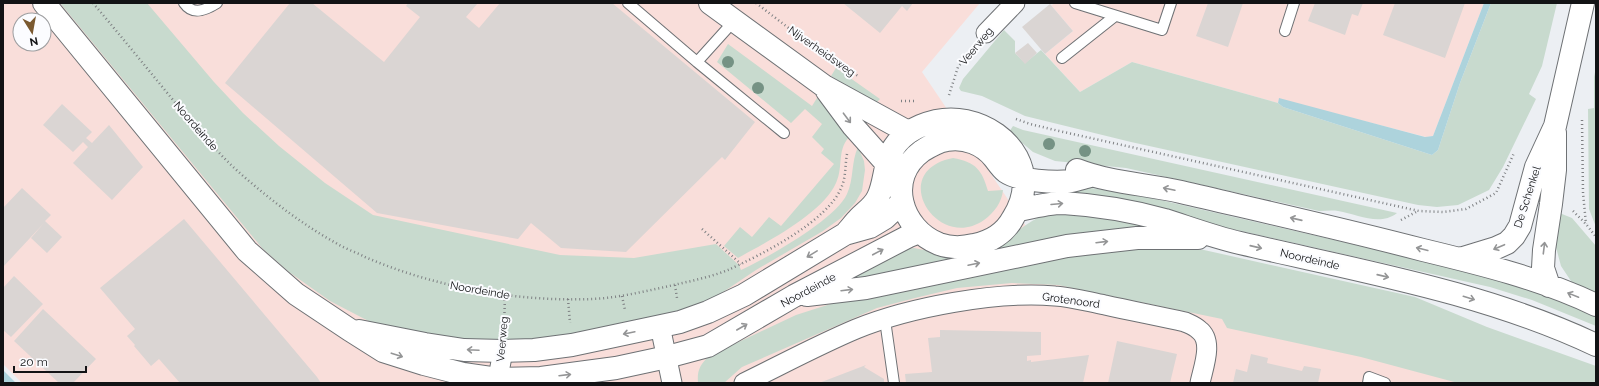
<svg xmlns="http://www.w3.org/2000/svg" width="1599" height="386" font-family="Raleway,sans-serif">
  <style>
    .industrial { fill: #f9deda; fill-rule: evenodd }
    .green { fill: #c8dace }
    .water { fill: #add3dc }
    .building { fill: #dad5d3 }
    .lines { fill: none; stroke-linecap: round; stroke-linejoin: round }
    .lane-casing { stroke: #6e7174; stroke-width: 12 }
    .street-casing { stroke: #6e7174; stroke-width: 21 }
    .secondary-casing { stroke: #6e7174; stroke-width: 24 }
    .path { stroke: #7e8083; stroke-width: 2.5; stroke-dasharray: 1 3; stroke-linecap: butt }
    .lane { stroke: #fff; stroke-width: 10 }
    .street { stroke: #fff; stroke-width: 19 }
    .secondary { stroke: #fff; stroke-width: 22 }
    .tree { fill: #759284 }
    .oneway { stroke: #949596 }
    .labels { text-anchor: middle; stroke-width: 4; stroke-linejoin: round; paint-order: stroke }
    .street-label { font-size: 11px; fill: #121315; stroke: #fbfcff }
  </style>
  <rect width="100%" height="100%" fill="#eceff3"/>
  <path class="industrial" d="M3,3H980L922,72L1063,281L1329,344L1464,383H22L3,364ZM20,20H44V44H20Z
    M1054,3H1484L1433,136L1426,137L1279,99L1278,103L1132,62L1080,92L1045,54L1073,31L1050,4L1052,5Z"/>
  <path class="green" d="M60,3H147L214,82L243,113L279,146L325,183L373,215L560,255L634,258L716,244L739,265L741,270C767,258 835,220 847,194C854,179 851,162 858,147L864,161L865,170L862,191L855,203L841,218L823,231L756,270L695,311L623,328L490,346L378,326L330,301L289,272L262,248Z
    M1491,3H1557L1542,66L1529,94L1536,99L1503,167L1489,190L1458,205L1437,207L1418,205L1131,142L1025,116L982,96L961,91L959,88L963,79L1004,30L1015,41V53L1025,63L1041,50L1080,92L1132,62L1278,103L1283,107L1432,155L1438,150L1460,83Z
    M728,44L812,106L817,98L837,117L851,135C836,149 844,166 836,183C823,213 767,242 738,258L724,246L740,227L752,237L769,217L781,226L834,164L821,153L824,149L812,137L822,124L805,109L791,123L717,62Z
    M1596,67V227L1589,209L1588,109L1594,108V77Z
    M836,68L880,99L874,105L831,76Z
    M1013,126L1023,130L1397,213C1379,227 1358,214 1338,211C1332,210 1325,211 1319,211L1126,168L1055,161L1033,152L1009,132Z
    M953,158C976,162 982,170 988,191L1003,190C1002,202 994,213 984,220C937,253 886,171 953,158Z
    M1043,187L1091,188L1147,197L1522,283L1596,310V326L1532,300L1490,287L1152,211L1044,199Z
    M1071,212L1148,224V231L998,253L997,247C1015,235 1029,218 1052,213C1058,212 1065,212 1071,212Z
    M1557,212L1572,218L1596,246V299L1573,284L1561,266L1554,240Z
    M1144,244L1204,250L1415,297L1487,327L1596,366V383H1458L1361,357L1227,328L1222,319L1058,285L1012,283L957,288L915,298L877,308L742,367L724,383H698C697,370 700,365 709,356L796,315L846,299L946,275Z
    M914,248L955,256V262L845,285L843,278L899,250Z"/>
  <path class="water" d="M1484,3H1491L1460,83L1438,150L1432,155L1283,107L1278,103L1279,98L1425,137L1433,136Z
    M3,370L16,383H3Z"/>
  <path class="building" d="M290,3H312L384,62L420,17L406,6L408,3H478L466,17L479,28L500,3H612L755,122L725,160L722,157L626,252L561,248L531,223L518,239L377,213L225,83Z
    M843,3H913L907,11L902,6L880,33Z
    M1208,3H1243L1228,47L1196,36Z
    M1315,3H1363L1358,16L1352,14L1345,35L1308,21Z
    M1395,3H1465L1445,58L1383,35Z
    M1050,4L1073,31L1045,54L1022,27Z
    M1028,43L1037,53L1025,64L1015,53Z
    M62,104L92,132L86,138L92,143L109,125L143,167L112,200L73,163L88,147L83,142L73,152L43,125Z
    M22,188L51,215L45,221L62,237L47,253L31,238L44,223L3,267V208Z
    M184,219L317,377L321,383H180L159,359L151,366L134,346L135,345L127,336L135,329L100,288Z
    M14,276L43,304L11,337L3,330V288Z
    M43,309L96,359L73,383H59L14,341Z
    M940,330L1041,332V355L1027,356V361L1031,360V362L1089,355L1083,383H906L905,374L932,372L928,338L940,337Z
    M1117,341L1177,354L1170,383H1108Z
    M1251,354L1268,358L1267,363L1302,371L1304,366L1321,369L1318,383H1233L1236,369L1247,372Z
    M866,365L864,367L884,379V383H819Z"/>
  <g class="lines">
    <defs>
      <path id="lane" d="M184,3C193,16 206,10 217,3
        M628,3L697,62L784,133
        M1075,3L1162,30L1171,3
        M1285,31L1294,3
        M1062,58L1115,16
        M697,62L734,21
        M885,320L894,383
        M1368,383L1369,377L1385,383"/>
      <path id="street" d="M986,33L1015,3
        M660,326L672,383
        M497,383L503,351
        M744,383C781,365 818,345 856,329C910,307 997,291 1055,296C1072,297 1089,302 1105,305C1132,311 1158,316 1185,322C1189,324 1195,326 1199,330C1214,341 1203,368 1200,383"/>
      <path id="secondary" d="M44,3L247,251L296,294L350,330L383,351L424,364L463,374L498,379L541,378L616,368L667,357L708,346L794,296L909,236L919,232
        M710,3L824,86L908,132
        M827,91L853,126L894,172
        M1077,170C1110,183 1147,184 1181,192C1262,211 1343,229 1423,250C1481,264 1542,279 1596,305
        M1019,210C1033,207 1049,203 1063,203C1097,205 1132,211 1165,220C1190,228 1214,237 1240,243C1359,271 1484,292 1596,345
        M845,234C850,229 854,223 859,218C866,211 874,206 878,197C884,185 884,170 889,157C900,128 937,115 966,121C1012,131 1040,175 1013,218C1005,233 990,242 974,245C962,248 950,248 939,244C901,229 885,178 922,151C930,146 938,141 947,140C965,137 983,144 994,158C998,163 1001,168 1006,172C1019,181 1055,183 1071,181C1078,180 1085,177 1091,176
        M1460,259L1496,248L1507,243L1514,236L1520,226L1536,167L1555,126L1583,3
        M1549,286L1543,268L1544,250L1551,204L1555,170V133
        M807,295L866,288L1067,246L1137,238H1198
        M359,331L425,344L464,350L503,351L534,350L572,345L680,322L708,312L744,295L845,234L870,227L885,218L902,202"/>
    </defs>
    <use href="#lane" class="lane-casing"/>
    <use href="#street" class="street-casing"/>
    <use href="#secondary" class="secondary-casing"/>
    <path class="path" d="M93,3C120,35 146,67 173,100C197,128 220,157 249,181C276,204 305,226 336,243C345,249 356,252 365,257C435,287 516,302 592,299C617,298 641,292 665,287C686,282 708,278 728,270C761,255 829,221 842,186C846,176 845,165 847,154
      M756,3L803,39
      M816,49L858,76
      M949,95L958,67L973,49
      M901,101H916
      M1016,119L1030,124L1059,131L1419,211L1443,212L1466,209L1496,193L1514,153
      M1582,120L1583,193L1586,224
      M1573,211L1586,224L1596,237
      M1401,220L1418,211
      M702,229L741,264
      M675,285L677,298
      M622,296L625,310
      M568,299L570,323
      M504,329L505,295"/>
    <use href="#lane" class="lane"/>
    <use href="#street" class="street"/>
    <use href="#secondary" class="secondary"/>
  </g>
  <g class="tree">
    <circle cx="728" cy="62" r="6"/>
    <circle cx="758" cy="88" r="6"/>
    <circle cx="1049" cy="144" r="6"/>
    <circle cx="1085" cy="151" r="6"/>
  </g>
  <defs><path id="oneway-shaft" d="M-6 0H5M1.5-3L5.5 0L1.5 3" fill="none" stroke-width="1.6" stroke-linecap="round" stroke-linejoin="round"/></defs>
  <g class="oneway">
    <use href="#oneway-shaft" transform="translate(847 118) rotate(53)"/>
    <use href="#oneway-shaft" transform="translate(1169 189) rotate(-168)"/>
    <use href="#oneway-shaft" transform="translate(1057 204) rotate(-5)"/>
    <use href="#oneway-shaft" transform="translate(1296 219) rotate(-167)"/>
    <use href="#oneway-shaft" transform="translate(1102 242) rotate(-7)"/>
    <use href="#oneway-shaft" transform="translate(1256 247) rotate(13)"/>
    <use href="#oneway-shaft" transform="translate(1499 247) rotate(157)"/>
    <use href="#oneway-shaft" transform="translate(1544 248) rotate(-83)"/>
    <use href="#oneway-shaft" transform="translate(1422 249) rotate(-166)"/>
    <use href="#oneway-shaft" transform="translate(878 252) rotate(-28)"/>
    <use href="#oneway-shaft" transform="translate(812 254) rotate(149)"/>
    <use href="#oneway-shaft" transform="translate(974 264) rotate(-12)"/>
    <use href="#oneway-shaft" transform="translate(1383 276) rotate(13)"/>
    <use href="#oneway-shaft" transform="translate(847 290) rotate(-7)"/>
    <use href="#oneway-shaft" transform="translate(1573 295) rotate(-158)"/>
    <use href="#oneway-shaft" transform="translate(1469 298) rotate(17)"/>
    <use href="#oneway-shaft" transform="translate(742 327) rotate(-30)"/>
    <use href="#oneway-shaft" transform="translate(629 333) rotate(168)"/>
    <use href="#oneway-shaft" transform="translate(473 350) rotate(-177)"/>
    <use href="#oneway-shaft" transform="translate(397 355) rotate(18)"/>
    <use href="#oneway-shaft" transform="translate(565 375) rotate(-7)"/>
  </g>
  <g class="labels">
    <g class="street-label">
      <text transform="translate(976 46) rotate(-50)" y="4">Veerweg</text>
      <text transform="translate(822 51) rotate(35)" y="4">Nijverheidsweg</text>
      <text transform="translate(196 126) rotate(49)" y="4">Noordeinde</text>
      <text transform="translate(1527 197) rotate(-72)" y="4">De Schenkel</text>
      <text transform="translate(1310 259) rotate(13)" y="4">Noordeinde</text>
      <text transform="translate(480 290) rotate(10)" y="4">Noordeinde</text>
      <text transform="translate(808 290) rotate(-28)" y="4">Noordeinde</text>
      <text transform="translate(1071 300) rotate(8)" y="4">Grotenoord</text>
      <text transform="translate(502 339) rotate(-85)" y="4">Veerweg</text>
    </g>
  </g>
  <rect width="1599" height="386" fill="none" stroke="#121315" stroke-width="8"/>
  <g transform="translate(32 32) rotate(169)"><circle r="19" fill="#fbfcff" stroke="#9e9fa1"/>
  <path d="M0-3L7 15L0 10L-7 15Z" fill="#7a5930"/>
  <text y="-6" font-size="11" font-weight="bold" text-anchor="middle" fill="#121315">N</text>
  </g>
  <path d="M14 366v6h72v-6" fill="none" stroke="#121315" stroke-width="2"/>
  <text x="20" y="366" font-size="12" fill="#121315" stroke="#fbfcff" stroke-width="3" paint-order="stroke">20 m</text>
</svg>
